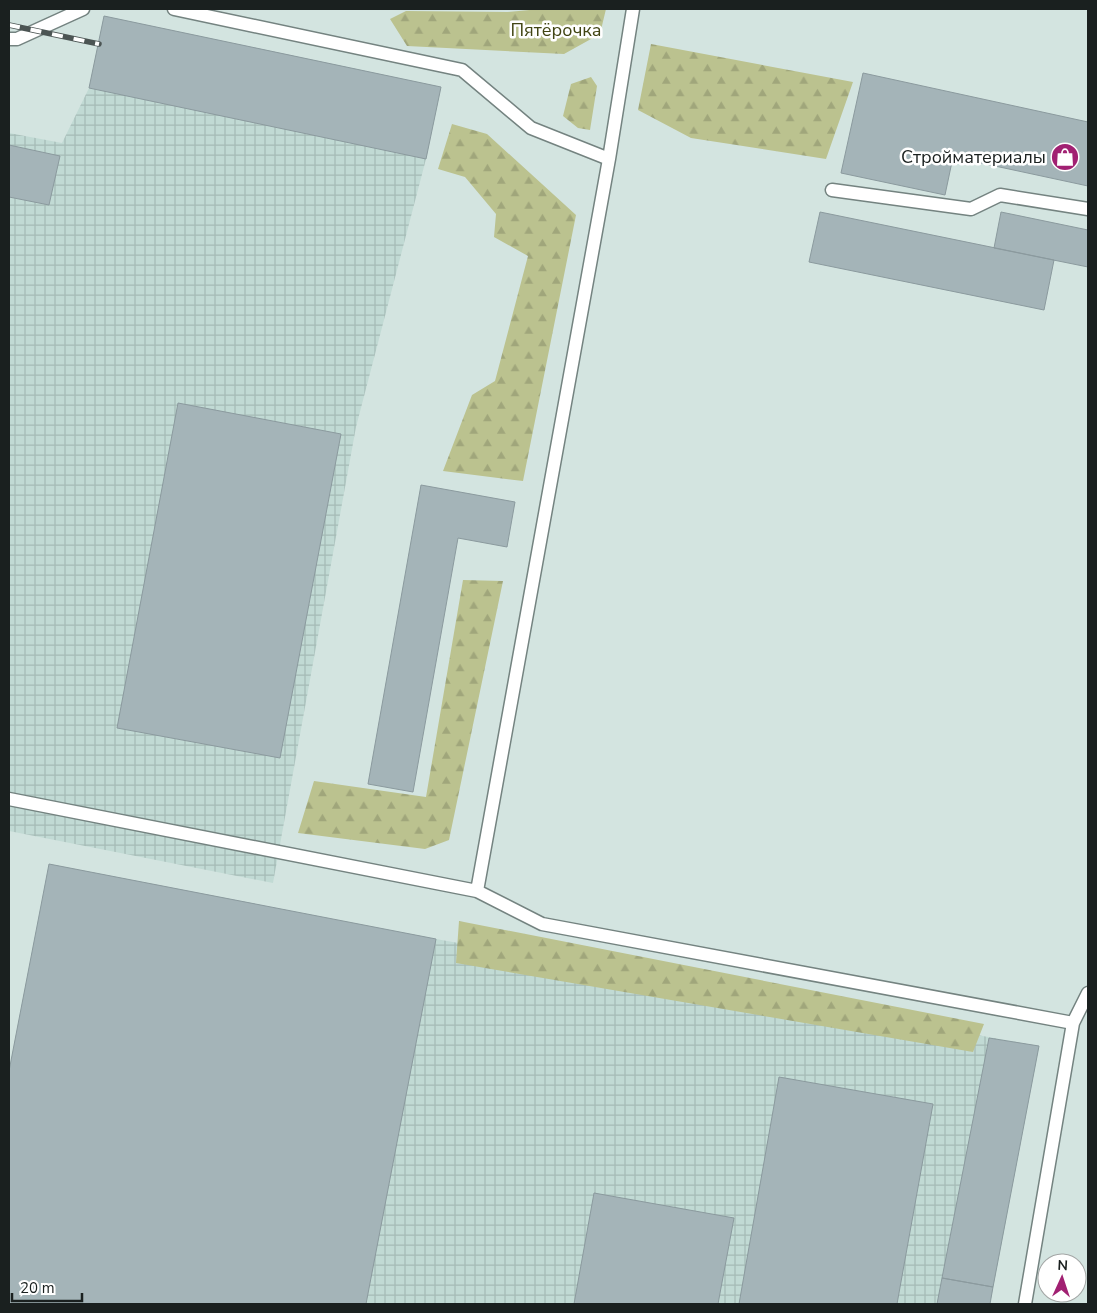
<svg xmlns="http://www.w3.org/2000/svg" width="1097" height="1313" font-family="'Nunito Sans',sans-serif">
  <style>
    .industrial { fill: url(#industrial-grid) }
    .forest { fill: url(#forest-firs) }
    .building { fill: #a4b4b8; stroke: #8b9a9e }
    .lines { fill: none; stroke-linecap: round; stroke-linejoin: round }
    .service-casing { stroke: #748380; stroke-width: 15 }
    .service { stroke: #fff; stroke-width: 12 }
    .rail-casing { stroke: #4c5554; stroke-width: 5.5 }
    .rail { stroke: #fff; stroke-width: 4; stroke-dasharray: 11; stroke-linecap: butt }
    .labels { text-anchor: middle; stroke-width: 5; stroke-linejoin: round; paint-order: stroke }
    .park-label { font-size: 18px; fill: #414513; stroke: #fff }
    .poi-label { font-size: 18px; fill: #1a201f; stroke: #fff; text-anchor: end }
  </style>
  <defs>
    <pattern id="industrial-grid" width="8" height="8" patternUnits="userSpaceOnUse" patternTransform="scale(1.25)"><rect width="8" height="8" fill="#c1dad4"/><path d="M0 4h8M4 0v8" fill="none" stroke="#a5bbb6"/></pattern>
    <pattern id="forest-firs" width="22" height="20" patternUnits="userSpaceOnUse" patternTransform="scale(1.25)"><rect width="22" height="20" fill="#bbc28f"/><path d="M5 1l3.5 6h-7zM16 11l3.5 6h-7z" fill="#a0a67b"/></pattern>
  </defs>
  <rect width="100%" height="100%" fill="#d3e4e0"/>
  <path class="industrial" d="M104,16L441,87L426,159L356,427L273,883L9,831V133L62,143L89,88Z
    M49,864L436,939L1039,1046L990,1304H9V1071Z"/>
  <path class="forest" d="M540,9H606L600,34L564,54L407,46L390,19L406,11L508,12Z
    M651,44L853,82L826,159L691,138L638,110Z
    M591,77L597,86L590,130L578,128L563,116L571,84Z
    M452,124L487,134L576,215L523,481L443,471L472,395L495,381L528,256L494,237L496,214L465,177L438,169Z
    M463,580L503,581L449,840L425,849L298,833L314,781L426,797Z
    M459,921L984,1024L973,1052L456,963Z"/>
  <path class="building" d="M104,16L441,87L426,159L89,88Z
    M863,73L1088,122V186L953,157L945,195L841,173Z
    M9,145L60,156L49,205L9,197Z
    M820,212L1054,260L1044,310L809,262Z
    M1001,212L1088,230V267L994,248Z
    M178,403L341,434L280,758L117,728Z
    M421,485L515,502L507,547L458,538L413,792L368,784Z
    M49,864L436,939L366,1304H9V1071Z
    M989,1038L1039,1046L993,1287L942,1278Z
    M779,1077L933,1104L897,1304H739Z
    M594,1193L734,1218L718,1304H574Z
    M942,1278L993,1287L990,1304H937Z"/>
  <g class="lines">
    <defs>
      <path id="service" d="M174,9L462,70L531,128L609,159L633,9
        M9,39H17L83,9
        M832,190L971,209L1000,195L1088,209
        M9,799L477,891L609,159
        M477,891L542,924L1073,1023
        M1025,1304L1073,1023L1088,993"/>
    </defs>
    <use href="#service" class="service-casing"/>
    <use href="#service" class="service"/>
    <defs>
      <path id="rail" d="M9,25L99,44"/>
    </defs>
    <use href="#rail" class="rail-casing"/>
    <use href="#rail" class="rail"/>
  </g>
  <defs>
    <symbol id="shop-disc" viewBox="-11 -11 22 22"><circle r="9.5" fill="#a12072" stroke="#fff"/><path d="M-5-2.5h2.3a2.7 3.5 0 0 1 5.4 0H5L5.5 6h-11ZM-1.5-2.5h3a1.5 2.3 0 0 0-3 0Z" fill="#fff"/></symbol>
  </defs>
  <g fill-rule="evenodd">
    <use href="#shop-disc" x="1049" y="141" width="32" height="32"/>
  </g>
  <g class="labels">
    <g class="park-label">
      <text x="556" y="36">Пятёрочка</text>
    </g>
    <g class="poi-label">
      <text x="1046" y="163">Стройматериалы</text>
    </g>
  </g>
  <rect width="1097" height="1313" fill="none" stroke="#1a201f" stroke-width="20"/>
  <g transform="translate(1062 1278) rotate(3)"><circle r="24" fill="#ffffff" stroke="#a3a6a5"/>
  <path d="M0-4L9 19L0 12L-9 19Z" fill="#a12072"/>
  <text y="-8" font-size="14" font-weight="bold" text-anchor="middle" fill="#1a201f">N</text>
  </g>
  <path d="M12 1293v8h70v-8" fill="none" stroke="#1a201f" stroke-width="2.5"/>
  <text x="20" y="1293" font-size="15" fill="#1a201f" stroke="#ffffff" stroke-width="4" paint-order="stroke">20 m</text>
</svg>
